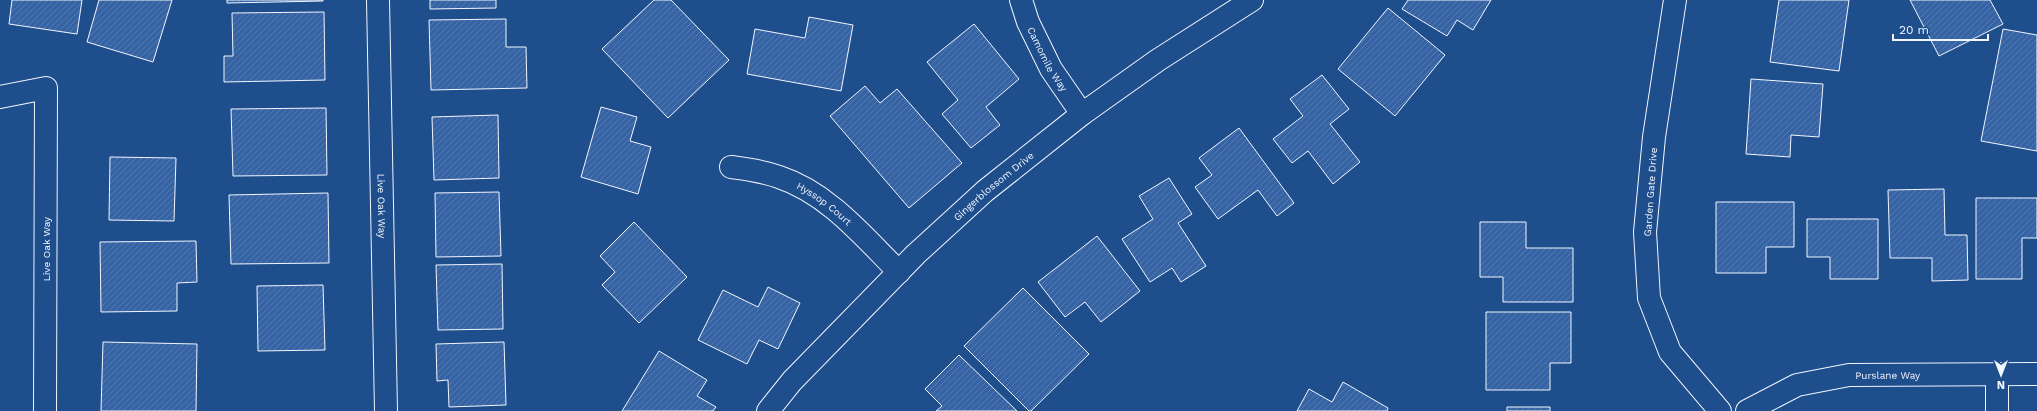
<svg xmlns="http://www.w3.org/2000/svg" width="2037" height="411" font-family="'Work Sans',sans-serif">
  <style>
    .building { fill: url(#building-hatch); stroke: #f2f6ff }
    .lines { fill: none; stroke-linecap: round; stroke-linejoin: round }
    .street-casing { stroke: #f2f6ff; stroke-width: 24 }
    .secondary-casing { stroke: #f2f6ff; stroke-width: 24 }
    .street { stroke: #1f4e8c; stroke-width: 22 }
    .secondary { stroke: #1f4e8c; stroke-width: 22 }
    .labels { text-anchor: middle; stroke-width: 3; stroke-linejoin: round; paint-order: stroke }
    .street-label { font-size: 10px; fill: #f2f6ff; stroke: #1f4e8c }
  </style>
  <defs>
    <pattern id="building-hatch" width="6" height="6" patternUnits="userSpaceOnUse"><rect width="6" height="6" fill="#3563a3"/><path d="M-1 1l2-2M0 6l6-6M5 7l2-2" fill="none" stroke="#537ab1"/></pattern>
  </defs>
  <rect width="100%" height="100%" fill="#1f4e8c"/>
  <path class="building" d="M12,0H82L77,34L9,24Z
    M99,0H172L153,62L87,42Z
    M227,0H323V1L227,3Z
    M430,0H496V8L430,9Z
    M654,0H671L729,60L668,118L602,49Z
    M1408,0H1491L1473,30L1457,20L1447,36L1402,9Z
    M1779,0H1849L1839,71L1770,62Z
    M1910,0H1990L2003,24L1939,56Z
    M1388,8L1445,55L1395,116L1338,69Z
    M324,12L325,80L224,82V56H233L232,13Z
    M809,17L853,25L841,91L747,74L755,29L805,38Z
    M506,19V47H526L527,88L431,90L429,20Z
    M974,24L1019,79L986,107L1000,125L971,148L942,114L958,100L927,62Z
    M2003,29L2037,35V151L1981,141Z
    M1322,75L1349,109L1330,124L1360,162L1333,184L1308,151L1292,163L1273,139L1303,116L1290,99Z
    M1751,79L1823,84L1819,137L1791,135L1790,157L1746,154Z
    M865,86L880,103L897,89L962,163L909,208L830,116Z
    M601,107L637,117L630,141L651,147L638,194L581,177Z
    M326,108L327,175L233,176L231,109Z
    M498,115L499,178L434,180L432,117Z
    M1239,128L1294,203L1277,216L1258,190L1218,219L1195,187L1212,175L1199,158Z
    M110,157L176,158L174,221L109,220Z
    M1169,178L1192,214L1178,223L1206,266L1181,282L1172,268L1150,282L1122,239L1153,219L1139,196Z
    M1944,189L1945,235H1967L1968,280L1932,281V258H1890L1888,190Z
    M499,192L501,256L436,257L435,193Z
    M328,193L329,263L231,264L229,195Z
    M1976,198H2037V238H2022V279H1976Z
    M1716,202H1794V247H1766V273H1716Z
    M1807,219H1878V279H1830V257H1807Z
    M634,222L687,277L639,323L602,285L615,272L600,256Z
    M1480,222H1526V248H1573V302H1503V277H1480Z
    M1097,236L1140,291L1101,322L1085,302L1065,317L1038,282Z
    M196,241L197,282L177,283V311L101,312L100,242Z
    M502,264L503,329L438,330L436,265Z
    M323,285L325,350L258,351L257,286Z
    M768,287L800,303L778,349L759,340L747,364L698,340L723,290L758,307Z
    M1023,288L1089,354L1031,411H1029L964,346Z
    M1486,312H1571V363H1550V390H1486Z
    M103,342L197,344L196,411H101Z
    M504,342L506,405L449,407L448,380L437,381L436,344Z
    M659,351L707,380L697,396L716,407L713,411H622Z
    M959,355L1017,411H936L942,406L925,389Z
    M1343,382L1388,408L1387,411H1297L1309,389L1332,402Z
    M1507,407H1550V411H1507Z"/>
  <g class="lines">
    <defs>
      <g id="street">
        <path id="s1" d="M378,0L386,411"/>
        <path id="s2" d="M1021,0L1028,22L1051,69L1082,114"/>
        <path d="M1675,0L1654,137L1645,232L1649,298L1670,352L1720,411"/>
        <path d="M0,97L46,88L45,411"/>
        <path id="s3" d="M731,167C747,169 763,171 779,177C828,193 864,237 899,272"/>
        <path d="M1997,374V411"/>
        <path id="s4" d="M768,411L792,381L916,254L985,191L1082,114L1158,60L1252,0"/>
      </g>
      <g id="secondary">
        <path id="s5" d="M1747,411L1797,385L1849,375L2037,374"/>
      </g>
    </defs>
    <use href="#street" class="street-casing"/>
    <use href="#secondary" class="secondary-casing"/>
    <use href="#street" class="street"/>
    <use href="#secondary" class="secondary"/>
  </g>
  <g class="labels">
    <g class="street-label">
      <text dy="4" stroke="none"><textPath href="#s2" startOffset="65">Camomile Way</textPath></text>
      <text dy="4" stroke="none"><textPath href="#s4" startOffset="319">Gingerblossom Drive</textPath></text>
      <text transform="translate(1650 192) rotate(-86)" y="4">Garden Gate Drive</text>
      <text dy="4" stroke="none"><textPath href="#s3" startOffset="102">Hyssop Court</textPath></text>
      <text dy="4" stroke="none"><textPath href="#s1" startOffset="206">Live Oak Way</textPath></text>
      <text transform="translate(46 249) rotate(-90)" y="4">Live Oak Way</text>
      <text dy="4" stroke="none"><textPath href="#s5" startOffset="148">Purslane Way</textPath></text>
    </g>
  </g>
  <g transform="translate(2001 375) rotate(180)" stroke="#1f4e8c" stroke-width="3" paint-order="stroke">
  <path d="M0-3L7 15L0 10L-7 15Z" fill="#f2f6ff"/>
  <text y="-6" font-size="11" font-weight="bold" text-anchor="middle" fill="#f2f6ff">N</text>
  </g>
  <path d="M1893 34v6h95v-6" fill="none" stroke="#f2f6ff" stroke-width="2"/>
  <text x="1899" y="34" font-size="12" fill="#f2f6ff" stroke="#1f4e8c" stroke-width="3" paint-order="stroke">20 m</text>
</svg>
